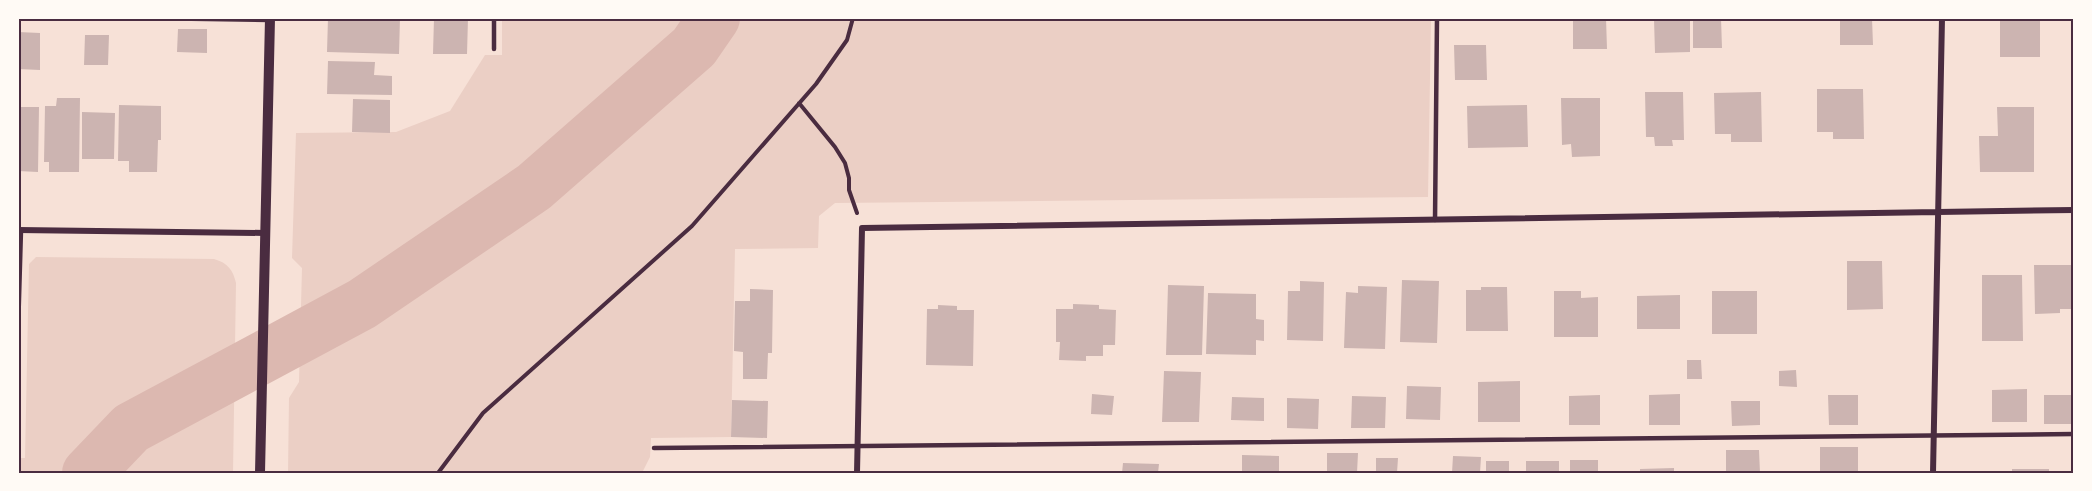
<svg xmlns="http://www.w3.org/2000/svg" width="2092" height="491" font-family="'PT Sans Narrow',sans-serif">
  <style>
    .green { fill: #ebcfc5 }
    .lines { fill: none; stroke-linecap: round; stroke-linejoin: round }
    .river { stroke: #dcb8b0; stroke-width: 52 }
    .building { fill: #ccb4b1 }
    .path { stroke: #4a2c40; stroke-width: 4 }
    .service { stroke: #4a2c40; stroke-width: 4.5 }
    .minor { stroke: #4a2c40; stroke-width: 6 }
    .tertiary { stroke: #4a2c40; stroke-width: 10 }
    .neatline { fill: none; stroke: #4a2c40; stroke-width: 2 }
  </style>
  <rect width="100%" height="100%" fill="#f7e1d7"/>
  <path class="green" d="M502,18H1431L1428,197L835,203L819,216L818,248L735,249L731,437L651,438L650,457L642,473H288L289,398L299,382L302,268L292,258L296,133L396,132L450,111L485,55H502Z
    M36,257L214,259C228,263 233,270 236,283L233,473H18V458H25L29,264Z"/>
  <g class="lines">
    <path class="river" d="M88,473L131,428L362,304L534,187L694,47L714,18"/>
  </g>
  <path class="building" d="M328,18H400L399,54L327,52Z
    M434,18H468L467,54H433Z
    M1573,18H1606L1607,49H1573Z
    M1690,18V52L1655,53L1654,19Z
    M1693,18H1721L1722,48H1693Z
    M1840,18H1872L1873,45H1840Z
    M2000,18H2040V57H2000Z
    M178,29H207V53L177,52Z
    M18,32L40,33V70L18,69Z
    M85,35H109L108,65H84Z
    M1454,45H1486L1487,80H1455Z
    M328,61L375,62L374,75L392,76V95L327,94Z
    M1817,89H1863L1864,139H1833V132H1817Z
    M1645,92H1683L1684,140H1672L1673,146H1655L1654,137H1646Z
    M1761,92L1762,142H1731V134H1715L1714,93Z
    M57,98H80L79,172H49V162H44L45,106H56Z
    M1561,98H1600V156L1572,157L1571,144L1562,145Z
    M353,99L390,100V133L352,132Z
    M119,105L161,106V140H158L157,172H129V161H118Z
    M1527,105L1528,147L1468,148L1467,106Z
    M18,107H39L38,172L18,171Z
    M1997,107H2034V172H1980L1979,136H1998Z
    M82,112L115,113L114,159H82Z
    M1847,261H1882L1883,309L1847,310Z
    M2034,265H2073V309H2060V313L2035,314Z
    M1982,275H2022L2023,341H1982Z
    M1402,280L1439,281L1437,343L1400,342Z
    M1300,281L1324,282L1323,341L1287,340L1288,291H1300Z
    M1168,285L1204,286L1202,355H1166Z
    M1358,286L1387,287L1385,349L1344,348L1346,292L1358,293Z
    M1481,287H1507L1508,331H1466V290H1481Z
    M750,289L773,290L772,353H768L767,379H743V352L734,351L735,301H750Z
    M1554,291H1581V298L1598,297V337H1554Z
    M1712,291H1757V334H1712Z
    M1208,293L1256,294V319L1264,320V341L1256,340V355L1206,354Z
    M1680,295V329H1637V296Z
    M1073,304L1099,305V309L1116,310L1115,345H1103V356H1086V361L1059,360L1060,342H1056V309H1073Z
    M938,305L957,306V310H974L973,366L926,365L927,309H938Z
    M1687,360H1701L1702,379H1687Z
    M1796,370L1797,387L1779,386V371Z
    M1164,371L1201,372L1199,422H1162Z
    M1520,381V422H1478V382Z
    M1407,386L1441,387L1440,420L1406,419Z
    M2027,389V422H1992V390Z
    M1092,394L1114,396L1112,415L1091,414Z
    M1680,394V425H1649V395Z
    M1600,395V425H1569V396Z
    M1828,395H1858V425H1829Z
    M2044,395H2074V424H2044Z
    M1352,396L1386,397L1385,428H1351Z
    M1232,397L1264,398V421L1231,420Z
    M1287,398L1319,399L1318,429L1287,428Z
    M732,400L768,401L767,438L731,437Z
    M1731,401H1760V425L1732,426Z
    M1820,447H1858V473H1820Z
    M1726,450H1759L1760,473H1726Z
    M1327,453H1358L1357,473H1327Z
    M1242,455L1279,456V473H1242Z
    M1453,456L1481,457L1480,473H1452Z
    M1376,458H1398L1397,473H1376Z
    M1570,460H1598V473H1570Z
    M1486,461H1509V473H1486Z
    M1526,461H1559V473H1526Z
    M1123,463L1159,464L1158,473H1122Z
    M1674,468V473H1640V469Z
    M2012,469H2049V473H2012Z"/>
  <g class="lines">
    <path class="path" d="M799,103L835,147L845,163L849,178V190L857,213
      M438,473L483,413L692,226L816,84L847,40L853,18"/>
    <path class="service" d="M143,18L270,20
      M494,49V18
      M1435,220L1437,18
      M18,333L21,230
      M654,448L2074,434"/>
    <path class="minor" d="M18,230L265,233
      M857,473L862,228L2074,210
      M1933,473L1942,18"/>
    <path class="tertiary" d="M260,473L270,18"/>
  </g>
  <rect width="2092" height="491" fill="none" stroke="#fffaf5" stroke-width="39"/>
  <rect x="20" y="20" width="2052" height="452" class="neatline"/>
</svg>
